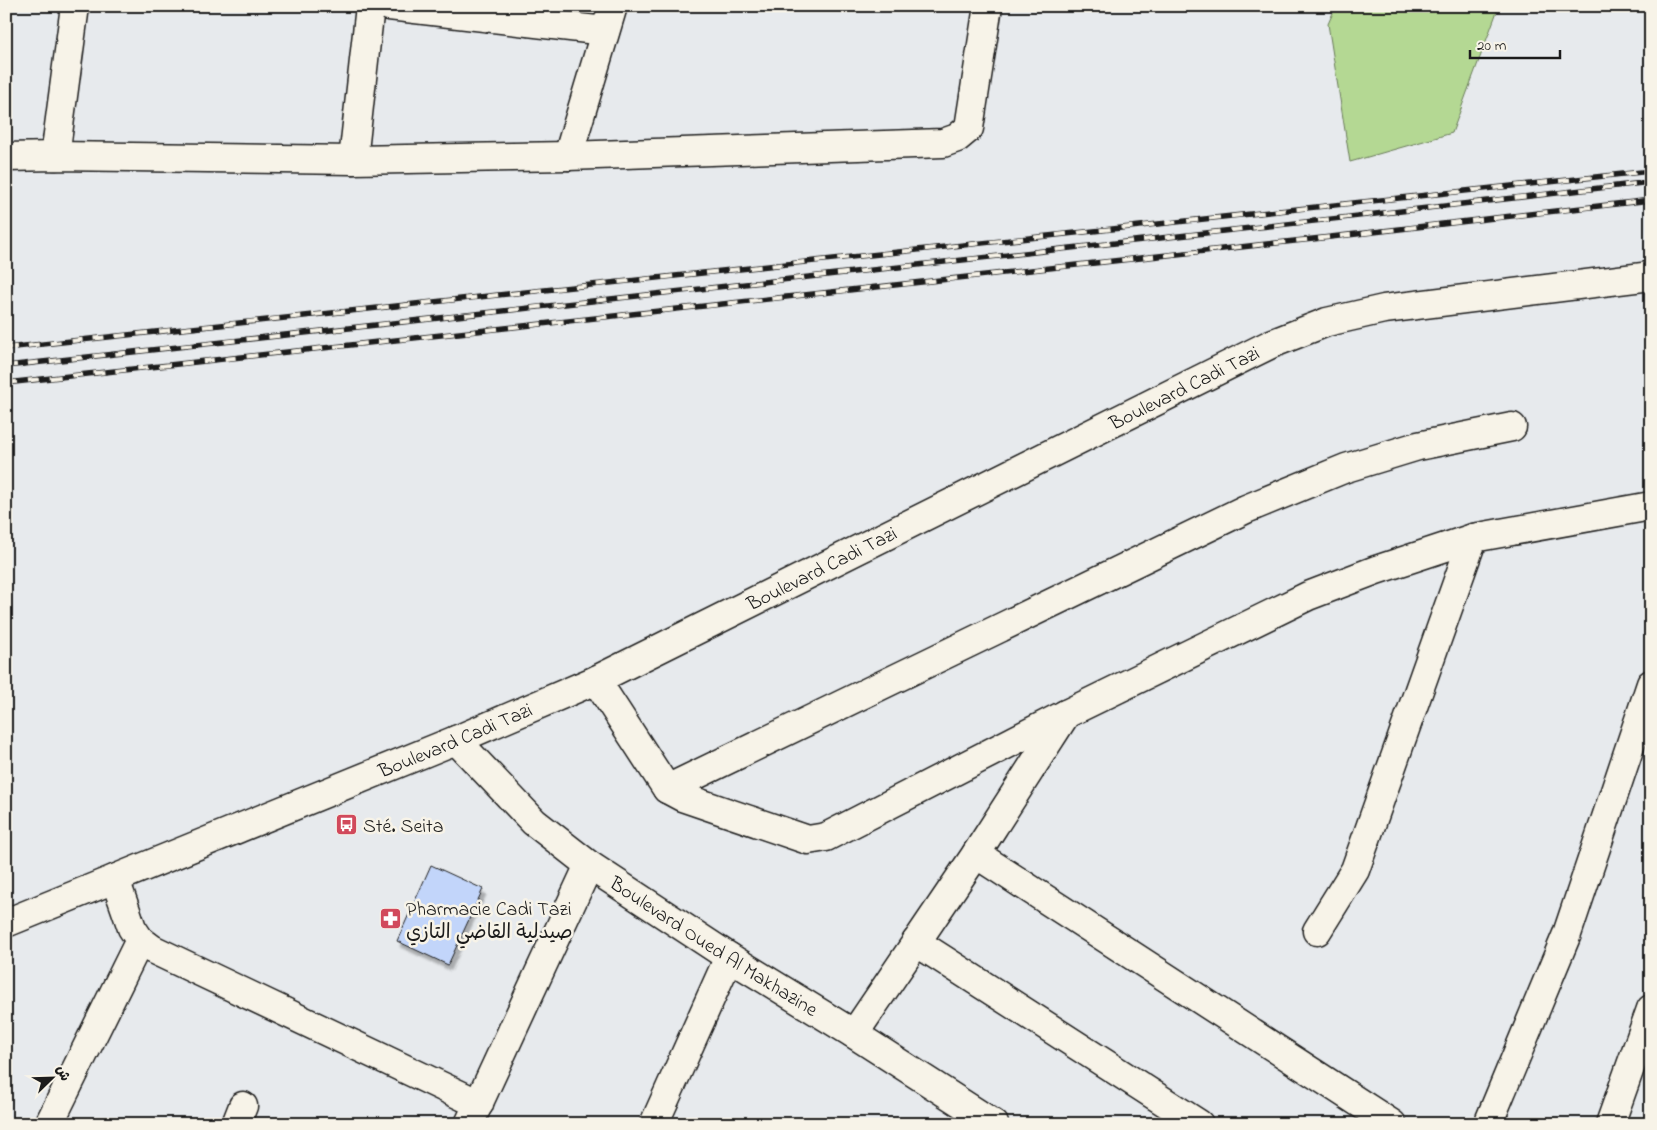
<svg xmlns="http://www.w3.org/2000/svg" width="1657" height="1130" font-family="'Indie Flower','Playpen Sans Arabic',sans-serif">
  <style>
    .green { fill: #b4d893; stroke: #687a58 }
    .building { fill: #c2d5fa; stroke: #1c1c1c; filter: url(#shadow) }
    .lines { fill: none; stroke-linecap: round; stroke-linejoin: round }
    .minor-casing { stroke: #1c1c1c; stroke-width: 31 }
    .minor { stroke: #f7f3e8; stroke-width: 28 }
    .rail-casing { stroke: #1c1c1c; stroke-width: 5.5 }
    .rail { stroke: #f7f3e8; stroke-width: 4; stroke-dasharray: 11; stroke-linecap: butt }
    .labels { text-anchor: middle; stroke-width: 5; stroke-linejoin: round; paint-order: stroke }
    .street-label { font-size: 20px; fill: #1c1c1c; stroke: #f7f3e8 }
    .poi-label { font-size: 20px; fill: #1c1c1c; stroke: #f7f3e8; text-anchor: start }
  </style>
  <defs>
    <filter id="shadow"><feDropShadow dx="3" dy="5.5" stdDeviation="1" flood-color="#0004"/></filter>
  </defs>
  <rect width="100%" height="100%" fill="#e7eaed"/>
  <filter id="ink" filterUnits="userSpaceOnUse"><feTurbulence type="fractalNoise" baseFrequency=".02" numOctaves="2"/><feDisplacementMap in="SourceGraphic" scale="10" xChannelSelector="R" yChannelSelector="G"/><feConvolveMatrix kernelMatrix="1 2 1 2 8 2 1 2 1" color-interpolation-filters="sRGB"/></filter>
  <g filter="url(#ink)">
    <path class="green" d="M1336,6H1499L1452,133L1350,162L1328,24Z"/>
    <path class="building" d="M431,865L483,889L448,965L397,941Z"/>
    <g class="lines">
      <defs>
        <g id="minor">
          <path d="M389,6L605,31"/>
          <path d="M55,156L75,6"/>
          <path d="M568,156L613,6"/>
          <path d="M6,157L55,156L353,160L568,156L943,143L957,138L969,128L988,6"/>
          <path d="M353,160L370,6"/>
          <path d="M596,680L667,789L682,797L808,840L826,837L1066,714L1308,596L1376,570L1473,538L1651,506"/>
          <path id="s1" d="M456,740L534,822L589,865L729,957L854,1034L994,1124"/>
          <path d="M667,789L1246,509L1346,468L1418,446L1512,427"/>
          <path d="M976,854L1392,1124"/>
          <path id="s2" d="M6,923L456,740L596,680L1271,344L1327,322L1384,309L1651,276"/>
          <path d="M1317,931L1355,870L1473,538"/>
          <path d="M140,940L152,949L479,1104"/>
          <path d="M916,942L1199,1124"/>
          <path d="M854,1034L976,854L1066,714"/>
          <path d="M49,1124L140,940L132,928L115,879"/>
          <path d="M236,1124L243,1106"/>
          <path d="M469,1124L589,865"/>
          <path d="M654,1124L729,957"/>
          <path d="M1488,1124L1567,934L1651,684"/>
          <path d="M1610,1124L1651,1009"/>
        </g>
      </defs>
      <use href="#minor" class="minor-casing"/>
      <use href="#minor" class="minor"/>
      <defs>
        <path id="rail" d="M6,348L1651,171
          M6,366L1341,218L1651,182
          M6,383L1322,238L1651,200"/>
      </defs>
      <use href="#rail" class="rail-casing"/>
      <use href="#rail" class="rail"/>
    </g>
  </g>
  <defs>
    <symbol id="bus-square" viewBox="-11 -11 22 22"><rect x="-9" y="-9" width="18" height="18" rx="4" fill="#d1495b" stroke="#f7f3e8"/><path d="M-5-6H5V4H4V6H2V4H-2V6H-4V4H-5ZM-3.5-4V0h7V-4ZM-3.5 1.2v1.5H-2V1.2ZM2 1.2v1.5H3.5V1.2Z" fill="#fff"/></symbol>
    <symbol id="pharmacy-square" viewBox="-11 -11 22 22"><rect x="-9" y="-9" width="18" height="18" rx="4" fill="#d1495b" stroke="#f7f3e8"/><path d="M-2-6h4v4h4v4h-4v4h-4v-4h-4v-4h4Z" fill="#fff"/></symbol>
  </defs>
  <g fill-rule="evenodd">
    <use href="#bus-square" x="334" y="812" width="25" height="25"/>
    <use href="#pharmacy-square" x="378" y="906" width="25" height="25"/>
  </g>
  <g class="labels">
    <g class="street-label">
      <text dy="7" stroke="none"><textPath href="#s2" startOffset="1295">Boulevard Cadi Tazi</textPath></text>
      <text dy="7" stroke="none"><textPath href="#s2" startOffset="890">Boulevard Cadi Tazi</textPath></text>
      <text dy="7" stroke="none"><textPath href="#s2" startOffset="485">Boulevard Cadi Tazi</textPath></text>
      <text dy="7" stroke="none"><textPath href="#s1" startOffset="332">Boulevard Oued Al Makhazine</textPath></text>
    </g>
    <g class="poi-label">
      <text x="363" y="832">Sté. Seita</text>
      <text x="406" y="915">Pharmacie Cadi Tazi<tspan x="406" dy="23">صيدلية القاضي التازي</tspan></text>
    </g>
  </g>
  <rect width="1657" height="1130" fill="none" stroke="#f7f3e8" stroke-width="25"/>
  <rect x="12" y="12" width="1632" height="1105" fill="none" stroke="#1c1c1c" stroke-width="2" filter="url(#ink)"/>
  <g transform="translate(52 1078) rotate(67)" stroke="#f7f3e8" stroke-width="4" paint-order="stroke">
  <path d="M0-4L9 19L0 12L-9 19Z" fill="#1c1c1c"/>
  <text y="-8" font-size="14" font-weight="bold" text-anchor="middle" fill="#1c1c1c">ش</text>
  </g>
  <path d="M1470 50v8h90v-8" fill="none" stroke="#1c1c1c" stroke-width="2.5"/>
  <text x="1477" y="50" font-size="15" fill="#1c1c1c" stroke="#f7f3e8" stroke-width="4" paint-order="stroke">20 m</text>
</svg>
